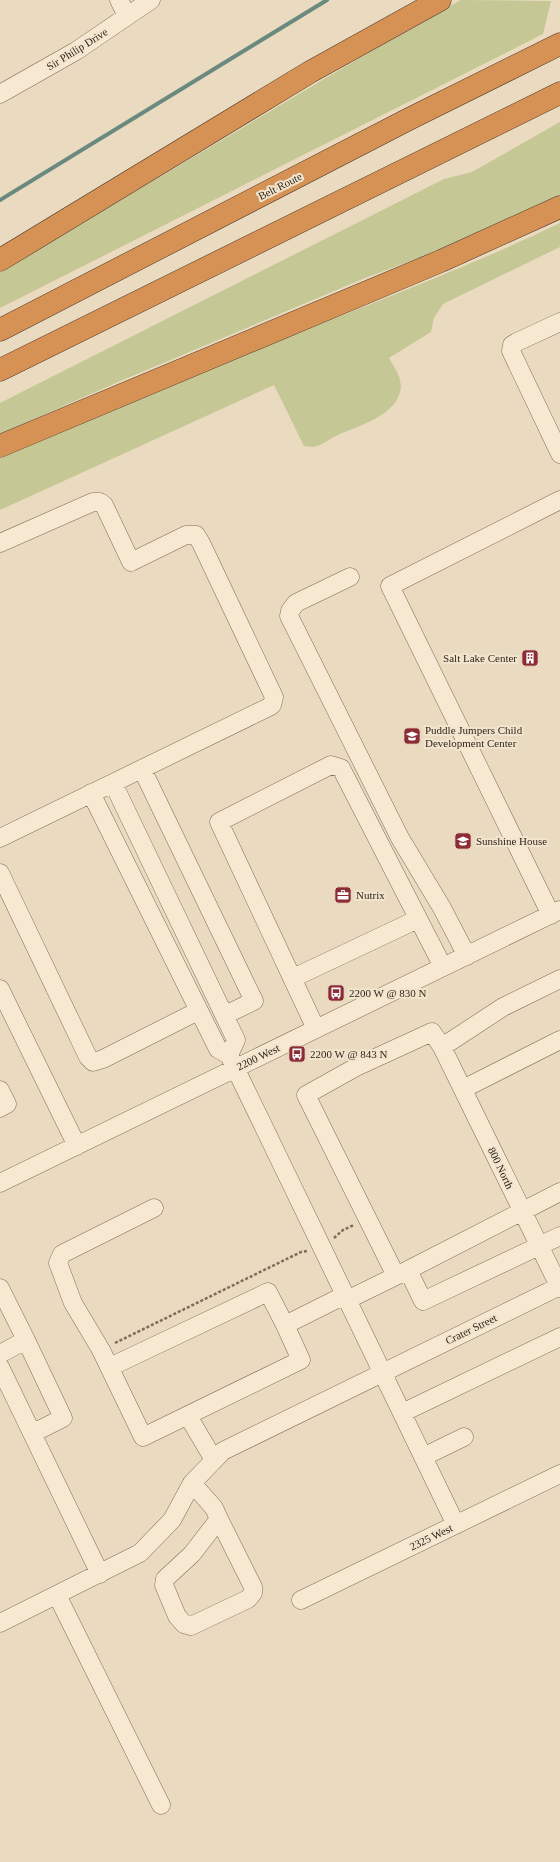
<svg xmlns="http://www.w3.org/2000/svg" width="560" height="1862" font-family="Georgia,serif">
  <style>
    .green { fill: #c5c794 }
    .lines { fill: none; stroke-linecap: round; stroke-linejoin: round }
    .stream { stroke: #6a897f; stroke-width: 4 }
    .minor-casing { stroke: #816b59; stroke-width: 19 }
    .highway-casing { stroke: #4f3a2d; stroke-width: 23 }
    .path { stroke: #816b59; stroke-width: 2.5; stroke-dasharray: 3 2; stroke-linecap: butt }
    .minor { stroke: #f6e8d1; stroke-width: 18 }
    .highway { stroke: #d59254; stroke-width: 22 }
    .labels { text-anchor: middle; stroke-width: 4; stroke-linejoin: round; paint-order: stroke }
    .street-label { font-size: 11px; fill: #32251c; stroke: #f2e5ce }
    .poi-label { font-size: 11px; fill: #32251c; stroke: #f2e5ce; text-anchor: start }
  </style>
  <rect width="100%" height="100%" fill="#eadabf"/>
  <path class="green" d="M461,0L551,1L543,34L0,308V272L405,31Z
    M560,122V197L456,244L365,278L118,382L0,434V403L444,179L472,172Z
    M560,223V247L443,304L434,318L431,332L389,358C395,369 405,381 399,395C391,417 358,426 338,435C331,438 321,446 313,447C311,447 307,446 304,446L274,385L0,510V458C81,424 161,388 242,355C348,312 456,273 560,223Z"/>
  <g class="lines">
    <path class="stream" d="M0,200L327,0"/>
    <defs>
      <path id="minor" d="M119,0L127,16
        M0,94L76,51L151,0
        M560,322L517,342L512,345L511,351L560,454
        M0,543L93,502H100L104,505L131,562L186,535H196L201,543L274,697L272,705L269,707L0,838
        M350,577L296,603L290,611L289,616L400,838L442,908L467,956
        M142,769L254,1001L225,1015
        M113,783L236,1040L229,1055
        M91,793L218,1049L229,1055L456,1525
        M0,873L88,1057L93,1062L103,1059L198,1011
        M551,915L390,586L560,500
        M293,978L418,919
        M0,989L77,1146
        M316,1029L219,822L331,765L341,768L443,967
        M442,1047L560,1288
        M463,1089L560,1040
        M0,1090L7,1104L0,1108
        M0,1183L560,910
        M154,1208L62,1254L58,1263L73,1303L101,1350L143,1437L301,1360L285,1325L345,1295
        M408,1270L560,1192
        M396,1276L408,1270L423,1301L560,1236
        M0,1288L26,1340L0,1354
        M347,1300L396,1276L306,1095L358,1066L432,1032L442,1047L503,1007L560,979
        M26,1340L63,1418L33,1433
        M0,1367L100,1574
        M110,1367L268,1292L285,1325
        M402,1413L560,1337
        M188,1416L214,1460
        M423,1457L464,1437
        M192,1483L214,1508L219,1519L253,1587V1593L248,1599L191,1626L184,1624L177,1616L164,1585L165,1579L192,1554L219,1519
        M57,1595L161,1805
        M301,1600L560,1474
        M0,1623L140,1553L172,1520L192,1483L223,1451L560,1286"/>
      <path id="highway" d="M0,260L310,72L440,0
        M0,330L411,118L560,44
        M0,370L560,93
        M0,446L441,261L560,207"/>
    </defs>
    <use href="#minor" class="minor-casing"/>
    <use href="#highway" class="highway-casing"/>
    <path class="path" d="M334,1238L343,1230L354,1225
      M115,1343L301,1252L307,1251"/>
    <use href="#minor" class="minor"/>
    <use href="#highway" class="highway"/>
  </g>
  <defs>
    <symbol id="building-square" viewBox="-11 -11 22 22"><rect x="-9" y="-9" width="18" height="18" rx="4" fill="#8c2d36" stroke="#f2e5ce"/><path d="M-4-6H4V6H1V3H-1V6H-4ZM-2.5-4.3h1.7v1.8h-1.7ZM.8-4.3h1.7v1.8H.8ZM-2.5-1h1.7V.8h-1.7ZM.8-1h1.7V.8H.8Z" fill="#fff"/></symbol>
    <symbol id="school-square" viewBox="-11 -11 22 22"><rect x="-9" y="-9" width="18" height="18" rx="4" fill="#8c2d36" stroke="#f2e5ce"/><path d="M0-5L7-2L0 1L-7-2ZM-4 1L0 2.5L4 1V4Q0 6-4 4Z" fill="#fff"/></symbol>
    <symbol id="office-square" viewBox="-11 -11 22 22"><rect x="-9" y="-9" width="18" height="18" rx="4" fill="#8c2d36" stroke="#f2e5ce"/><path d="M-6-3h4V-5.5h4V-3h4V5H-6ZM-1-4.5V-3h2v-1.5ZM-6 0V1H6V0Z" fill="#fff"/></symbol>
    <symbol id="bus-square" viewBox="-11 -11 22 22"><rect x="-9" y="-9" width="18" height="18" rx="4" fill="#8c2d36" stroke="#f2e5ce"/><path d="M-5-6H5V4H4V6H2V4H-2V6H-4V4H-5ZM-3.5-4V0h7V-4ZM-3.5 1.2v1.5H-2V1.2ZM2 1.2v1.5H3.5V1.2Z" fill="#fff"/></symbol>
  </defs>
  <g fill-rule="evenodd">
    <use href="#building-square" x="520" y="648" width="20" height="20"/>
    <use href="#school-square" x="402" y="726" width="20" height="20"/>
    <use href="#school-square" x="453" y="831" width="20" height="20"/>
    <use href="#office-square" x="333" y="885" width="20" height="20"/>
    <use href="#bus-square" x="326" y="983" width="20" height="20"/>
    <use href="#bus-square" x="287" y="1044" width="20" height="20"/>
  </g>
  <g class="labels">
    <g class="street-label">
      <text transform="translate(77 49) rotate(-32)" y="4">Sir Philip Drive</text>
      <text transform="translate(280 186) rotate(-27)" y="4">Belt Route</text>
      <text transform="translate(258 1057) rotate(-26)" y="4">2200 West</text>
      <text transform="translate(501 1168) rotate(64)" y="4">800 North</text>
      <text transform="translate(471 1329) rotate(-26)" y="4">Crater Street</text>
      <text transform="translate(431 1537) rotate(-26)" y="4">2325 West</text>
    </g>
    <g class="poi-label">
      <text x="517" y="662" text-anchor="end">Salt Lake Center</text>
      <text x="425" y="734">Puddle Jumpers Child<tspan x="425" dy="13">Development Center</tspan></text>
      <text x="476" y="845">Sunshine House</text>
      <text x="356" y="899">Nutrix</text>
      <text x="349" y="997">2200 W @ 830 N</text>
      <text x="310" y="1058">2200 W @ 843 N</text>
    </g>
  </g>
</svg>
